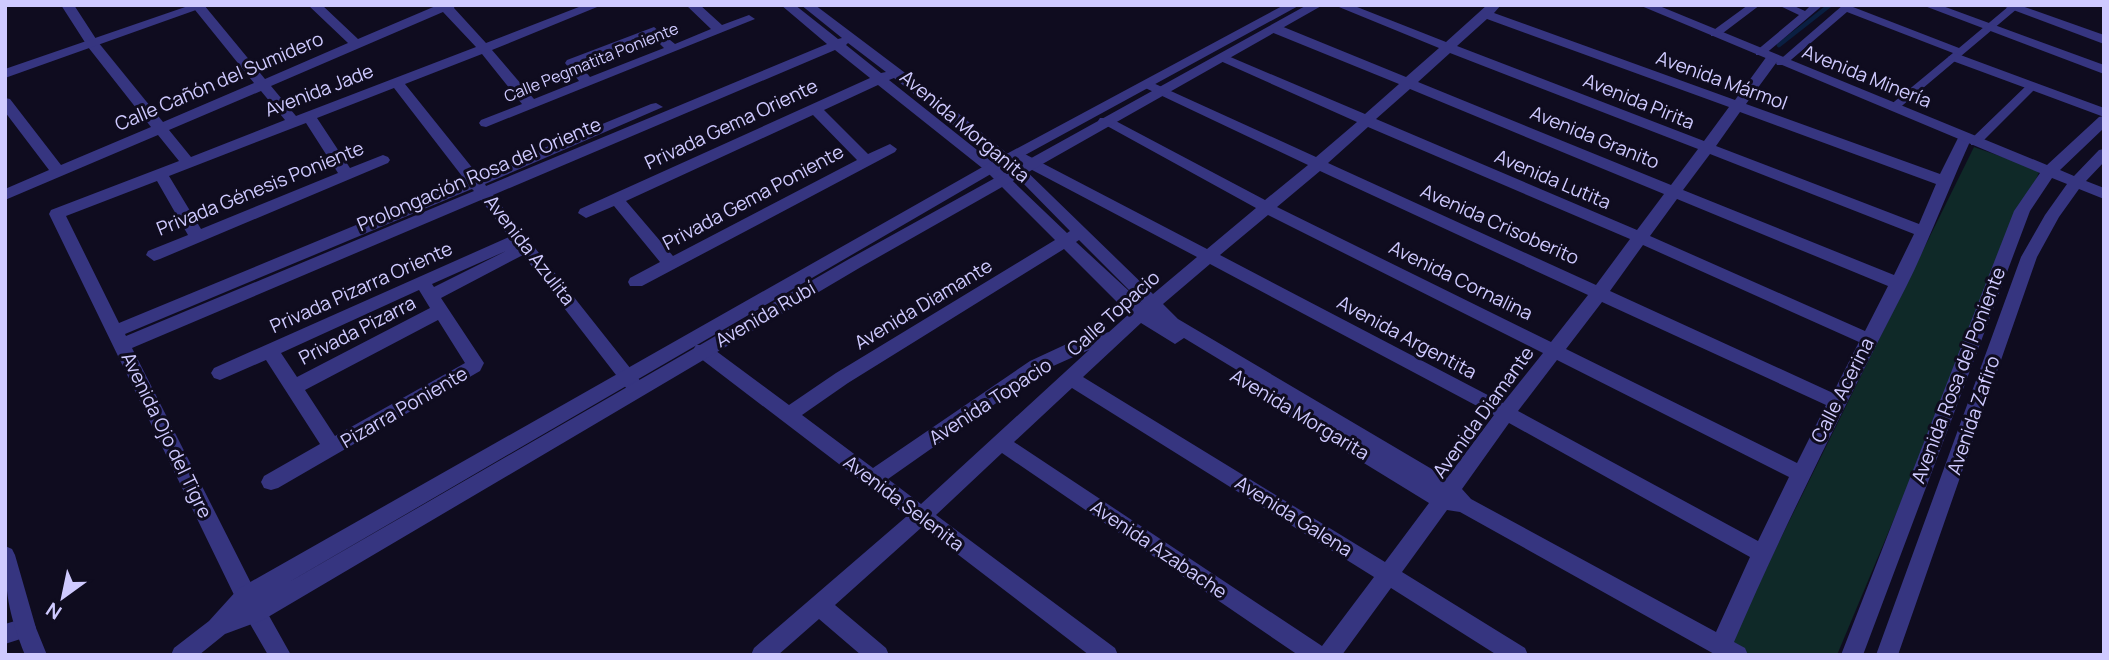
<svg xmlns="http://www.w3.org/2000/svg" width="2109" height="660" font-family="Manrope,sans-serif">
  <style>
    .green { fill: #0f2928 }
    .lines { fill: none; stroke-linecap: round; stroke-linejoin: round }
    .stream { stroke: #0a1f41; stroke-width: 4.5 }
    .pedestrian { fill: #363580; fill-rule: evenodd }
    .minor { fill: #363580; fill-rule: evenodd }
    .tertiary { fill: #363580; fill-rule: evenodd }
    .labels { text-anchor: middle; stroke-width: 6; stroke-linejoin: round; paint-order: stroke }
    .far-street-label { font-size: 16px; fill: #cfcaff; stroke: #0f0c1f }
    .street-label { font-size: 19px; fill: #cfcaff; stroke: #0f0c1f }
  </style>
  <rect width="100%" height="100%" fill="#0f0c1f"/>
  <path class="green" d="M1974,147L2040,170L1837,655H1749L1729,643Z"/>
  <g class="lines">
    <path class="stream" d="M1779,45L1830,5"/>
    <path class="pedestrian" d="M1748,5H1760L1719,36H1711V32Z
      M1778,5H1792L1805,11L1811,5H1823L1764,55H1756V51L1799,15Z
      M1843,5H1854L1853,7L1959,48L2009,6L2018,8L1897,110H1889V106L1953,53L1847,12L1785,65H1777L1776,63Z
      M2032,83L2036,84V88L1979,145H1971V139L2028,84Z"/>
    <path class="minor" d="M61,5H74L98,42L163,122L254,83L191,5H204L265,79L348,43L308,5H322L358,39L438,5H455L454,8L486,43L584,5H602L492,50L534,99L579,81L565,63L567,60L654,27L675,44L711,29L686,5H700L722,25L749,15L755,19L486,127L481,126L479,123L481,120L522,104L482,54L405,84L478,175L651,104L656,103L663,107L485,184L486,186L827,44L781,5H795L838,39L842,38L801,5H815L953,109L1009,155L1016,150L1021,152L1207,249L1256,208L1098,121L1100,118H1110L1265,200L1308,165L1139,85L1146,81L1151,82L1316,157L1357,122L1216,59L1218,56H1228L1365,114L1399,84L1271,32V26H1281L1406,77L1439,48L1334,5H1352L1446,42L1487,5H1501L1494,13L1735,100L1767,56H1777L1779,59L1746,104L1940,174L1960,134L1965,133L1972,137C1949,187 1930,239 1906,287C1846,404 1786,521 1734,642L1745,648L1748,655H1716L1460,512L1447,510L1402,572L1525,648L1528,655H1497L1391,588L1342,655H1298L1002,453L936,515L1115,648L1118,655H1089L922,527L835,605L886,648L889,655H861L819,619L778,655H751L754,648L907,516L696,355L693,350L696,345H708L789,405L836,373L1055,240L986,171L878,85L824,110L868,154L890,144L897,149L895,152L642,286H630L628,282L630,278L660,262L614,206L586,218L578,213L580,209L870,78L835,50L493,195L642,383L645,388L642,393H630L523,255L441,298L484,363L480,371L278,488L271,490L264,488L261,482L264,476L320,444L266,360L220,380L214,378L211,373L214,368L509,237L481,200L132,348L254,589L291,655H268L238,603L49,214L51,210L179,161L158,135L5,200V189L49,170L5,112V98L10,99L61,165L151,127L88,47ZM443,12L476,47L296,116L271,86ZM1487,19L1729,107L1704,141L1457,46ZM652,36L664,48L590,77L580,65ZM848,43L886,72L881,73L846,45ZM1450,53L1698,149L1671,185L1418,82ZM894,78L1013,173L1070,231L1067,233L996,165L889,80ZM394,88L465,180L119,323L66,216L157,181L188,235L148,251L146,255L154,261L160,259L388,163L390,160L388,157L383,155L350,168L317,118ZM1410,89L1664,194L1637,230L1376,119ZM261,91L285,120L191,157L169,130ZM1740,112L1936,184L1919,224L1716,146ZM813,115L857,160L673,256L626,201ZM306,123L338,173L201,229L169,176ZM1368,127L1630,239L1596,285L1328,163ZM1710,154L1914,234L1894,275L1683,190ZM1017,162L1197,257L1153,294ZM1320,171L1588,295L1551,342L1277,207ZM472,189L474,191L126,336L125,334ZM1677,199L1888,286L1865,331L1650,236ZM1268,215L1543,353L1503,403L1220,255ZM1079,240L1142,303L1076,242ZM1643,245L1859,342L1833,393L1610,291ZM1064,249L1129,314L1109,332L1071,342L1030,361L873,468L802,415L848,383ZM506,251L434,287L432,284ZM1210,264L1494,415L1447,478L1178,319L1163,304ZM419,290L430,308L297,377L281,353ZM1602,302L1826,405L1797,463L1566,349ZM438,320L465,363L335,436L305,390ZM1141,323L1175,344L1184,338L1290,402L1282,409L1284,414L1429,503L1385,562L1083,377ZM1089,350L921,504L888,479L1042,371ZM1557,360L1789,477L1758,541L1518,411ZM1072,388L1374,577L1322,646L1014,442ZM1509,423L1750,557L1716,632L1471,499L1462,489Z
      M1922,5H1940L2104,65V74Z
      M2000,5H2019L2104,35V44Z
      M1955,53L2104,108V117L1950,60L1948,57Z
      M25,618L33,621L36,628L33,635L5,644V624Z"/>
    <path class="tertiary" d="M191,5H210L5,78V69Z
      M1284,5H1300L996,171L284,585L849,259L1307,5H1323L861,267L263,620L225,634L199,655H171L174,648L209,621L238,589L986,165Z
      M1639,5H1657L2047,165L2099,117L2104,116V128L2060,170L2074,176L2099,150L2104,149V162L2086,181L2104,188V199L2079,189L2059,217L2037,257L1898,655H1876L2021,257L2045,215L2067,184L2052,178L2030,211L1863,655H1841L2014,211L2040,173Z
      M5,546L12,549L15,555L36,628L47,655H25C8,612 5,592 5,546Z"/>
  </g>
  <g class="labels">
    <g class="far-street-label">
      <text transform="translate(591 62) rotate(-22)" y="6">Calle Pegmatita Poniente</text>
    </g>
    <g class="street-label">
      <text transform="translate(1867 76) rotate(22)" y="7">Avenida Minería</text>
      <text transform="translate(1722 80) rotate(20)" y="7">Avenida Mármol</text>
      <text transform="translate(219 81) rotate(-23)" y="7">Calle Cañón del Sumidero</text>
      <text transform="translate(319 90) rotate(-21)" y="7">Avenida Jade</text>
      <text transform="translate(1639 101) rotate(22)" y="7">Avenida Pirita</text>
      <text transform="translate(731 124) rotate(-25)" y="7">Privada Gema Oriente</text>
      <text transform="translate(965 126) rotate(40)" y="7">Avenida Morganita</text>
      <text transform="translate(1595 137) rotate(22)" y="7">Avenida Granito</text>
      <text transform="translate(479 174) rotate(-23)" y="7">Prolongación Rosa del Oriente</text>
      <text transform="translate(1553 179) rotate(23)" y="7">Avenida Lutita</text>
      <text transform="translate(260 188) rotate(-22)" y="7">Privada Génesis Poniente</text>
      <text transform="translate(753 197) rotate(-28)" y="7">Privada Gema Poniente</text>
      <text transform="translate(1500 224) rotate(24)" y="7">Avenida Crisoberito</text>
      <text transform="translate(530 250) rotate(52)" y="7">Avenida Azulita</text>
      <text transform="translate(1461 280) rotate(26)" y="7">Avenida Cornalina</text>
      <text transform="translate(361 287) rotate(-24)" y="7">Privada Pizarra Oriente</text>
      <text transform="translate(923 304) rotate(-31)" y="7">Avenida Diamante</text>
      <text transform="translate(1113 313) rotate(-42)" y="7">Calle Topacio</text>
      <text transform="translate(765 314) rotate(-30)" y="7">Avenida Rubí</text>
      <text transform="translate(357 330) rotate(-27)" y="7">Privada Pizarra</text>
      <text transform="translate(1407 337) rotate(28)" y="7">Avenida Argentita</text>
      <text transform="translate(1958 375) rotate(-69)" y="7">Avenida Rosa del Poniente</text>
      <text transform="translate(1842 390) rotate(-63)" y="7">Calle Acerina</text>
      <text transform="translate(990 401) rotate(-33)" y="7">Avenida Topacio</text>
      <text transform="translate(404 407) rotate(-30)" y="7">Pizarra Poniente</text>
      <text transform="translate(1483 412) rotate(-54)" y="7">Avenida Diamante</text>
      <text transform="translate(1300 414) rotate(31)" y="7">Avenida Morgarita</text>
      <text transform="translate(1973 415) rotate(-71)" y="7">Avenida Zafiro</text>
      <text transform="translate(167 435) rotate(64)" y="7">Avenida Ojo del Tigre</text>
      <text transform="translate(904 503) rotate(37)" y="7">Avenida Selenita</text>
      <text transform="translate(1294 516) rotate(32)" y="7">Avenida Galena</text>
      <text transform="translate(1159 549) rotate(34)" y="7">Avenida Azabache</text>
    </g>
  </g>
  <rect width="2109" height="660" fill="none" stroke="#cfcaff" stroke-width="14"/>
  <g transform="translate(63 597) rotate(213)" stroke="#0f0c1f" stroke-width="5" paint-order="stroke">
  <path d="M0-5L12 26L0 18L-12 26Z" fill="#cfcaff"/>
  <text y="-10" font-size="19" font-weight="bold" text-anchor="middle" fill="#cfcaff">N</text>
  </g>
</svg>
